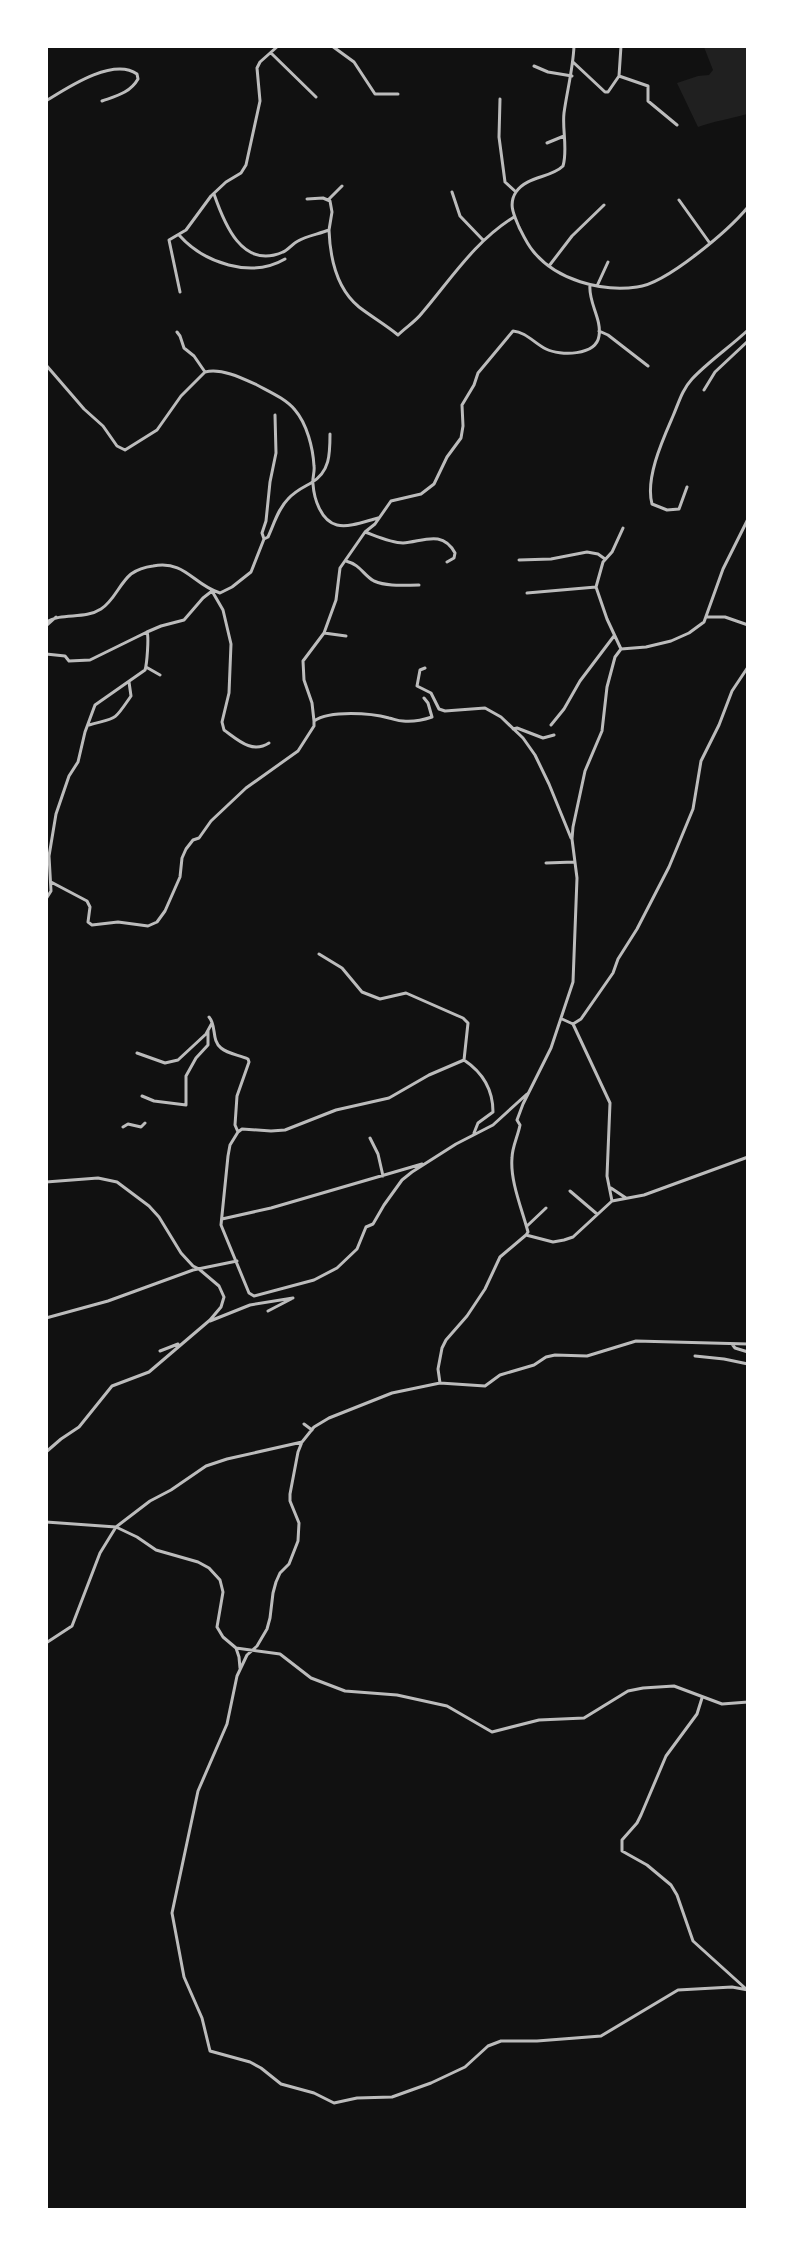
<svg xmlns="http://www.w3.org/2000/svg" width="794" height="2256" font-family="'Zilla Slab',serif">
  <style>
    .green { fill: #202020 }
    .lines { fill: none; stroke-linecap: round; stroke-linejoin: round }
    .minor { stroke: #bcbcbc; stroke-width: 3 }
  </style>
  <rect width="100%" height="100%" fill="#111"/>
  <path class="green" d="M704,47H747V114C730,119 714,121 698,127L677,83L698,76L709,75L713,70Z"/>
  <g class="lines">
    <path class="minor" d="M332,46L354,62L375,94H398
      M574,46C573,69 567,91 564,113C562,130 568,149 563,166C551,178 527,176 516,192C508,204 514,215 519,227C523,235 527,244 533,251C556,280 601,292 637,287C666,284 729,230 748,207
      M271,53L316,97
      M573,62L605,92H608L619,76L621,46
      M534,66L548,72L572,76
      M619,76L648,86V101L677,125
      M500,99L499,137L505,182L516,192
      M46,101C67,88 113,57 137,74L138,79C130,93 116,96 102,101
      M547,143L564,136
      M452,192L460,216L483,240
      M214,194C224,223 242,270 283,252C288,250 292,244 298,241C306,236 319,234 329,230C330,257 337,289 359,307C372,317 386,325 398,335C406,327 415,322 422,313C451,279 475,241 514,217
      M307,199L323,198L330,201L332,212L329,230
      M328,200L342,186
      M679,200L709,242
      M179,235C204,263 251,279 285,259
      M549,266L572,236L604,205
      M46,274V290
      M597,286L608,262
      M180,292L169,240L186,230L211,196L226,182L241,173L246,165L260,101L257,68L260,62L278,46
      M599,331L608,335L648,366
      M177,332L180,336L184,348L194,356L205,372
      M46,365L84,409L103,426L117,446L125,450L157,430L181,396L205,372C222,368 242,378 257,385C270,392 286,399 295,410C307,424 313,448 314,466C315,472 312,478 313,484C314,499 321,521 337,525C349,528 366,521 378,518
      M704,390L715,372L748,341
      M687,487L679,509L667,510L652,504C645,478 663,439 673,416C679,402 682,390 692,379C709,361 730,347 748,330
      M748,519L723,569L704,622L689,633L671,641L646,647L621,649L615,657L607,687L602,731L585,771L573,827L572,839L577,878L573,982L551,1048L523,1104L517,1120L520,1125C518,1136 512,1147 512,1158C510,1181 522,1209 528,1232L526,1235L553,1242L564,1240L573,1237L612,1201L644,1195L748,1157
      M365,532C376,536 391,543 403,543C422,542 442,529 455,553L454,558L447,562
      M264,539L262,533L266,521L270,482L276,453L275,415
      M519,560L551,559L587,552L598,554L605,559
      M346,561C361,565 363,575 374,581C388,587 405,585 419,585
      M527,593L596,587
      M707,617H725L748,625
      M46,622C63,612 84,620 101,609C114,601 119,584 131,574C138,569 145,567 153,566C186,560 193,585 220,593L232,587L251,572L264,539L268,537C274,524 278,509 288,499C295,491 302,488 311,483C330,472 330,454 330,434
      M46,626L56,617
      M324,633L346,636
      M621,649L607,619L596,587L603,562L612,552L623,528
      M46,654L65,656L69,661L90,660L147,632
      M146,667L160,675
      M425,668L420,670L417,686L431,693L439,709L445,711L485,708L501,717L523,738L535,755L549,784L571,838
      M314,721C330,710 371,713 389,718C394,719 398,721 403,721C413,722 423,720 432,717L428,703L424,698
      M89,725C118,717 113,722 131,696L129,682
      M551,725L564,709L580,681L614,636
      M513,729L517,728L543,738L554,735
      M546,863L574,862
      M51,882L87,901L90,907L88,922L92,925L118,922L148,926L157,922L165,911L180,877L182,858L186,849L193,840L199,838L211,821L246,788L298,751L314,726V721L312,703L304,680L303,661L324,633L336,600L340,568L365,532L375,524L391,501L421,494L434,484L447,457L461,438L463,426L462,405L474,385L478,373L513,331C526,332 534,343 546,349C560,356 596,356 599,336C602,319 588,302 590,285
      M46,899L51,891L49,856L56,814L69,776L78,762L85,732L95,705L145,670C147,664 149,637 147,632L161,626L184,620L203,598L212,591L223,610L231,644L229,693L222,722L224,730C238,740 252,754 269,743
      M319,954L342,968L362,992L380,999L406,993L463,1018L468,1023L464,1060
      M209,1017C217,1026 211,1040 221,1048C228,1054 239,1055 248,1059L249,1062L237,1096L235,1125L238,1132L230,1145L228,1156L221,1225L249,1293L254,1296L314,1280L337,1268L357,1249L366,1227L373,1224L384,1205L402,1180L412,1172L456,1144L493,1125L527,1094
      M562,1019L573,1024L610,1103L607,1176L612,1201
      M573,1024L581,1019L613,973L618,959L637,929L669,867L693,809L701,761L719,725L732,691L748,667
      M137,1053L165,1063L178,1060L206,1034L212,1023
      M142,1096L154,1101L186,1105V1076L196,1058L208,1045V1031
      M123,1127L128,1124L141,1127L145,1123
      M238,1132L242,1129L271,1131L285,1130L336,1110L389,1098L429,1075L464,1060C482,1072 493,1090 493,1112L478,1123L474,1133
      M370,1138L378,1154L383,1176
      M46,1182L98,1178L117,1182L149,1206L159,1217L181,1253L193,1266L199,1269L219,1286L224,1297L221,1307L210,1320L149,1372L112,1386L79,1427L61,1439L46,1452
      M611,1188L626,1198
      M570,1191L597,1214
      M222,1219L271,1208L422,1164
      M527,1226L546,1208
      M46,1318L108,1301L193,1270L237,1261
      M210,1321L250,1305L293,1298L268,1311
      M732,1344L735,1348L748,1352
      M748,1344L636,1341L587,1356L555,1355L546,1357L534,1365L500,1375L485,1386L440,1383L392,1393L329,1418L314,1427L302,1442L298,1452L290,1494V1501L299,1523L298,1541L289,1564L280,1573L276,1582L273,1593L270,1618L267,1629L257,1646L247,1655L237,1676L227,1724L198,1791L172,1913L184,1977L202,2018L210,2051L250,2062L261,2068L281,2084L314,2093L334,2103L357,2098L392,2097L431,2083L465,2067L488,2046L501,2041H537L601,2036L678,1990L732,1987L748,1990
      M160,1351L178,1344
      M695,1356L724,1359L748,1364
      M440,1383L438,1369L442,1348L446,1340L467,1316L485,1289L500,1257L526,1235
      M304,1424L312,1430
      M46,1522L116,1527L137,1537L156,1550L198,1562L209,1568L220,1580L223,1592L217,1627L223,1637L236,1648L280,1654L311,1678L345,1691L397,1695L447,1706L492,1732L539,1720L584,1718L628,1691L643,1688L674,1686L722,1704L748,1702
      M46,1643L72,1626L100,1553L116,1527L150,1501L171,1490L206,1466L227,1459L302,1442
      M236,1648L239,1657L240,1668
      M702,1698L697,1714L666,1756L641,1815L637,1823L622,1840V1851L647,1865L671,1885L677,1895L693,1941L745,1988"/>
  </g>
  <rect width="794" height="2256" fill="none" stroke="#ffffff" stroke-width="96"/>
</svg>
